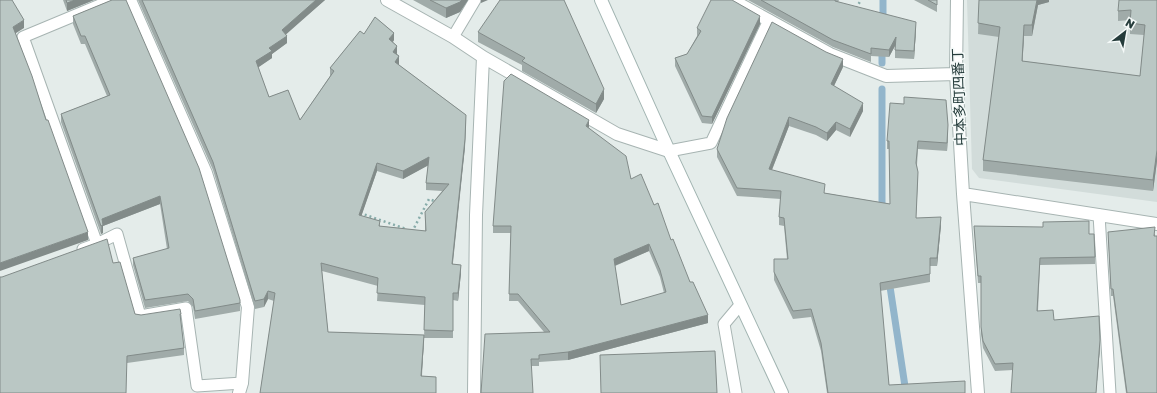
<svg xmlns="http://www.w3.org/2000/svg" width="1157" height="393" font-family="'Golos Text','Noto Sans JP',sans-serif">
  <style>
    .built { fill: #d2dcda }
    .lines { fill: none; stroke-linecap: round; stroke-linejoin: round }
    .stream { stroke: #92b5cb; stroke-width: 7 }
    .lane-casing { stroke: #a7b4b2; stroke-width: 13 }
    .street-casing { stroke: #a7b4b2; stroke-width: 14 }
    .secondary-casing { stroke: #a1b4b1; stroke-width: 14 }
    .path { stroke: #88acaa; stroke-width: 2.5; stroke-dasharray: 2 3; stroke-linecap: butt }
    .lane { stroke: #fff; stroke-width: 11 }
    .street { stroke: #fff; stroke-width: 12 }
    .secondary { stroke: #fff; stroke-width: 12 }
    .wall { fill: #a0aba9; fill-rule: evenodd }
    .shaded-wall { fill: #828b89 }
    .building { fill: #bac7c4; stroke: #828b89; fill-rule: evenodd }
    .labels { text-anchor: middle; stroke-width: 3; stroke-linejoin: round; paint-order: stroke }
    .street-label { font-size: 14px; fill: #253c3b; stroke: #f4f9f8 }
  </style>
  <rect width="100%" height="100%" fill="#e4ecea"/>
  <path class="built" d="M967,0H1157V202L979,178L972,169Z"/>
  <g class="lines">
    <path class="stream" d="M883,23V0
      M882,63V47
      M882,211V89
      M889,280L906,393"/>
    <defs>
      <path id="lane" d="M453,37L475,0
        M669,151L711,143L769,20
        M1099,215L1110,393
        M97,244L117,234L140,316L186,308L197,386L242,383
        M83,249L97,244L23,37L112,0
        M736,393L724,324L740,305"/>
      <path id="street" d="M130,0L206,173L248,307L242,383L239,393
        M387,0L453,37L483,57L617,134L669,151
        M732,0L830,54L886,76L956,74
        M957,0L956,74L963,194L978,393
        M963,194L1157,224
        M474,393L476,215L483,57"/>
      <path id="secondary" d="M601,0L669,151L782,393"/>
    </defs>
    <use href="#lane" class="lane-casing"/>
    <use href="#street" class="street-casing"/>
    <use href="#secondary" class="secondary-casing"/>
    <path class="path" d="M856,8L861,0
      M360,213L406,229
      M412,232L429,199L437,202"/>
    <use href="#lane" class="lane"/>
    <use href="#street" class="street"/>
    <use href="#secondary" class="secondary"/>
  </g>
  <path class="wall" d="M63,0H94L67,11Z
    M112,0L240,300V311L195,319L193,307L188,301L145,308L133,265V258L167,249L160,204L103,226V233L101,234L61,122V114L107,96L85,44H81L73,24V16Z
    M138,0H325L285,34L287,36V43L272,54V58L258,67L269,97L288,90L300,120L330,76V68L360,31L364,34L375,17L394,33V40L393,42L397,46V54L399,56V65L466,115L465,147L452,264L461,265V273L458,301L453,300V338H424L425,305L377,301L378,286L322,271L328,332L424,335L422,376L436,377V393H260L274,301L268,299L264,307L255,309L213,170ZM428,165L426,183V190L442,191L425,212V231L380,226V221L361,216L377,171L403,179Z
    M413,0H468L460,12L446,18Z
    M748,0H839L838,2L916,30L914,59L895,58V46L889,57L871,56V62L833,47Z
    M914,0H937V12Z
    M979,0H1049V2L1038,5L1032,36H1024L1022,61L1140,76L1144,35L1130,34V20L1118,21V11L1157,0V161L1153,191L983,171V160L999,37L978,34Z
    M760,24L712,124L702,123L675,66V58L687,54L697,36V28Z
    M478,32L604,99L596,113L522,71V65L478,42Z
    M843,67L834,86L863,111L850,137L836,130L827,141L816,135L789,126L772,170L825,193L890,204L889,149H887V141L948,133L947,151L918,149L917,165L918,180L916,218L941,225L937,266H930V282L880,291L889,385L965,393H827L821,351L811,317L793,319L774,280V259H787L784,226L779,225V217L781,199L737,196L717,157V149Z
    M589,127V128L631,179L654,205L690,282L708,323L568,360L539,362V366H531L481,393L544,332L518,301H509L511,233H493V226ZM649,251L660,277L664,293L621,305L615,266Z
    M974,226L1089,234L1095,257V264L1040,265L1038,311L1054,320L1100,347L1096,393H1011L1013,370L995,371L983,348L981,334V283H978Z
    M1108,232L1155,234L1157,393H1126L1113,296H1111Z
    M113,263L135,314L141,315L181,314V321L184,348V355L127,363Z"/>
  <path class="shaded-wall" d="M75,0H94L67,11V3Z
    M316,0H325L282,38V30Z
    M462,0H468L460,12L446,18V8Z
    M481,0H488L481,3Z
    M1037,0H1049V2L1038,5L1032,36V25Z
    M760,16V24L712,124V117Z
    M24,20V28L13,35V27Z
    M916,22V30L914,59V51Z
    M1024,25V36L1022,71V61Z
    M394,33V40L389,47V39Z
    M287,36V43L272,54V58L256,69V61L269,48Z
    M896,37V44L889,57V50Z
    M397,46V53L393,60V52Z
    M399,56V64L395,69V62Z
    M843,59V67L831,92V84Z
    M604,89V99L596,113V104Z
    M863,103V111L850,137V129Z
    M466,115L465,147L452,272V264Z
    M789,117V126L769,177V169Z
    M589,120V127L586,133V126Z
    M836,122V130L827,141V133Z
    M948,125V133L947,151V143Z
    M1157,150V161L1153,191V180Z
    M429,157V165L403,179V171Z
    M377,163V171L359,223V215Z
    M160,196V204L103,226V233L101,234L102,219Z
    M941,217V225L937,266V258Z
    M88,232V240L0,271V263Z
    M649,244V251L614,266V259Z
    M461,265V273L458,301V293Z
    M268,291V299L264,307V299Z
    M708,315V323L568,360V352Z
    M424,335V343L421,384V376Z
    M1100,340V347L1096,393Z"/>
  <path class="building" d="M0,0H12L24,20L13,27L32,76L46,120H48L88,232L0,263Z
    M66,0H75L67,3Z
    M112,0H126L199,168L240,300V303L195,311L193,299L188,294L145,300L133,258L169,248L160,196L102,219L103,225L101,226L61,114L110,95L85,36H81L73,16Z
    M142,0H316L282,30L287,36L269,48L272,51L256,61L269,97L288,90L300,120L334,71L330,68L360,31L364,34L375,17L394,33L389,39L397,46L393,52L399,56L395,62L466,115L465,139L452,264L461,265L458,293H453V331L424,330L425,297L377,293L378,278L321,263L328,332L424,335L421,376L436,377V393H260L275,293L268,291L264,299L255,301L213,162ZM429,157L426,183L449,184L425,212L426,231L379,226L380,221L359,215L377,163L403,171Z
    M430,0H462L460,2L446,8Z
    M500,0H564L604,89L596,104L522,61L525,58L478,32Z
    M711,0H732L760,16L712,117L702,116L675,58L687,54L701,31L697,28Z
    M761,0H835V1L916,22L914,51L895,50L896,37L889,50L871,48V54L833,40Z
    M928,0H937V5Z
    M979,0H1037L1032,25H1024L1022,61L1140,76L1145,25L1130,23L1131,10L1118,11L1119,0H1157V150L1153,180L983,160L1000,27L978,23Z
    M772,22L826,52L843,59L831,84L863,103L850,129L836,122L827,133L816,127L789,117L769,169L825,184L824,193L890,204L889,141H887L890,103L904,104V97L946,100L948,125L947,143L918,141L916,163L918,172L916,218L941,217L937,258H930V274L880,283L889,385L965,381V393H828L821,343L811,309L793,311L774,272V259H788L784,218L779,217L781,191L737,188L717,149L727,118Z
    M511,74L589,120L586,126L626,156L631,179L641,174L654,205L658,203L671,240L673,239L690,282H693L708,315L568,352L539,355V359H531L533,393H481L485,334L550,332L518,294H509L511,226H493L504,81ZM649,244L660,270L666,292L621,305L614,259Z
    M1089,221V234H1094L1095,257L1040,258L1037,311L1053,310L1054,320L1099,316L1100,340L1096,393H1011L1013,363L995,364L983,341L981,327V276H978L974,226L1043,227V222Z
    M1155,227L1154,236H1157V393H1127L1113,289H1111L1108,232Z
    M107,239L113,263L120,262L135,314L141,315L180,309L181,314H180L184,348L127,356L126,393H0V277H2Z
    M715,351L717,393H601L600,355Z"/>
  <g class="labels">
    <g class="street-label">
      <text transform="translate(959 97) rotate(-92)" y="5">中本多町四番丁</text>
    </g>
  </g>
  <g transform="translate(1125 32) rotate(31)" stroke="#f4f9f8" stroke-width="3" paint-order="stroke">
  <path d="M0-3L7 15L0 10L-7 15Z" fill="#253c3b"/>
  <text y="-6" font-size="11" font-weight="bold" text-anchor="middle" fill="#253c3b">N</text>
  </g>
</svg>
